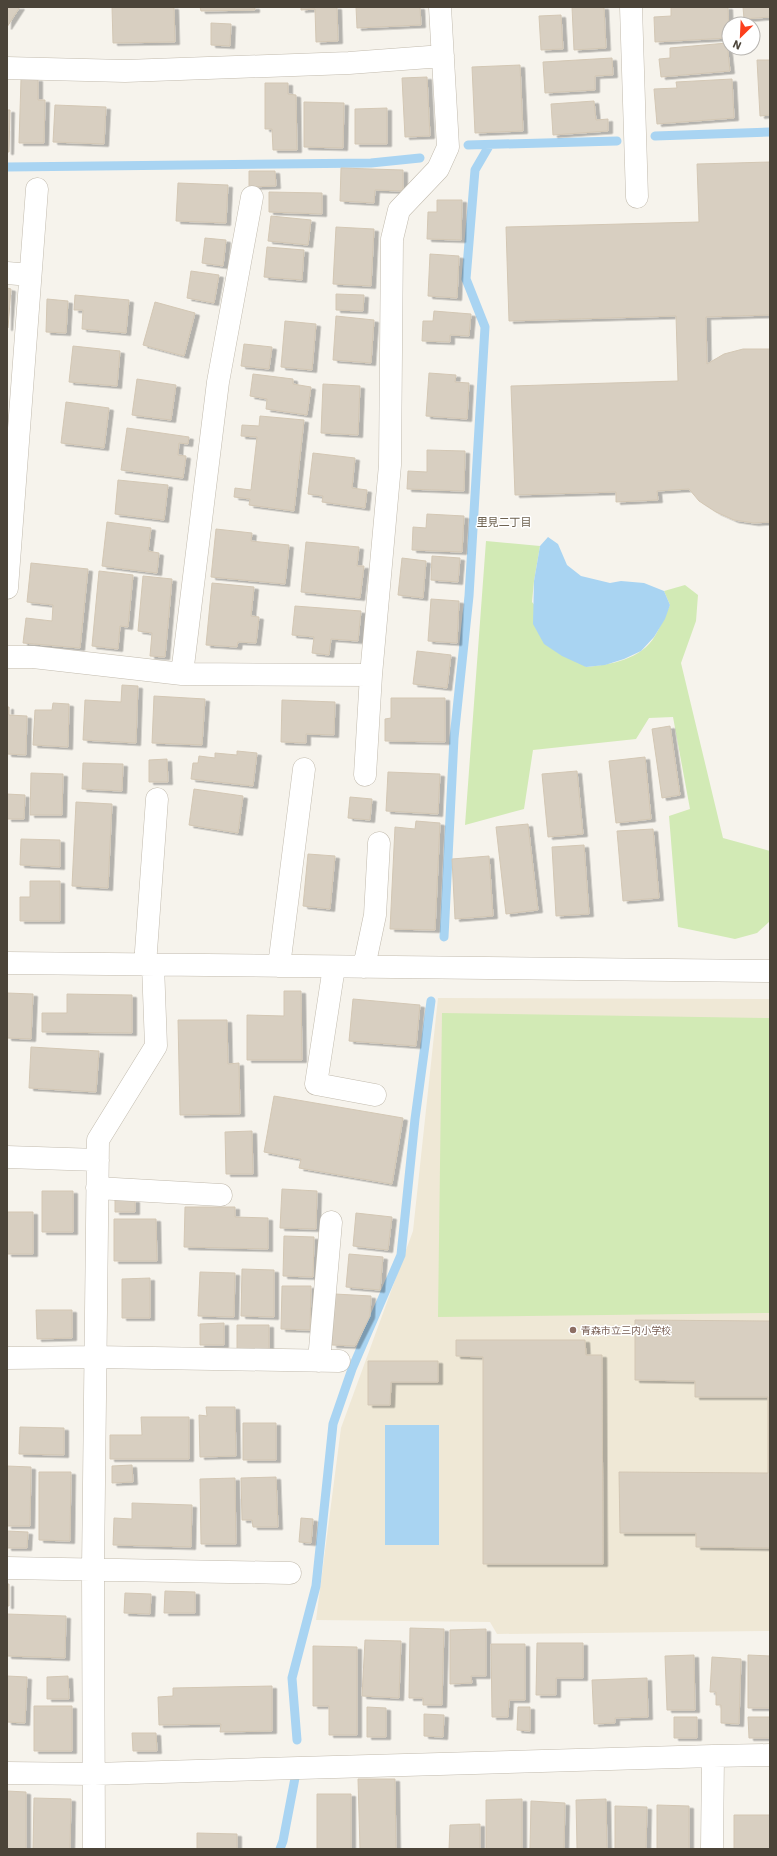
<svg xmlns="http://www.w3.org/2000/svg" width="777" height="1856" font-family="'IBM Plex Sans','Noto Sans JP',sans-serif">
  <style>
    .education { fill: #efe8d6 }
    .green { fill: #d2eab5 }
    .water { fill: #a9d4f2 }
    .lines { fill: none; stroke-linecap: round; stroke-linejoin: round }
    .stream { stroke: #a9d4f2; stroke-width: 9 }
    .building { fill: #d8cfc1; stroke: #d3c7b4; filter: url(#shadow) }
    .minor-casing { stroke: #c2bbae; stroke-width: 23 }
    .minor { stroke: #fff; stroke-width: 22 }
    .education-dot { fill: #8d6e63; stroke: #fff; stroke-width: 1.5 }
    .labels { text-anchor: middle; stroke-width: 3; stroke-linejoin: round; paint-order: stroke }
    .education-label { font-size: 10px; fill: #785e54; stroke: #fff; text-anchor: start }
    .neighbourhood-label { font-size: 11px; fill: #6e6250; stroke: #fff }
  </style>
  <defs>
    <filter id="shadow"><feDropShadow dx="4.5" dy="2.5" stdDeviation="0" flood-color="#0004"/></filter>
  </defs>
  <rect width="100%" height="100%" fill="#f6f3ec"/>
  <path class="education" d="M438,998L770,999V1631L497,1634L490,1622L316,1620L341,1428L413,1231Z"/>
  <path class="green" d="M486,541L540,546L534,581L532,602L586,667C610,665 642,659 655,636C661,626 665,615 670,605L664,591L685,585L698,595L696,621L681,663L723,838L770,851V921L757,933L735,939L678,927L669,816L690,809L673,717L649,718L636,739L533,750L524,809L465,825Z
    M442,1013L770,1018V1313L438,1317Z"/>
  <path class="water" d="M548,537L558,544L567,565L581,576L610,583L621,581L644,583L664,591L670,605L665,619L654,637L641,651L624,659L605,665L586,667L562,656L544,644L533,624L534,581L540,546Z
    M385,1425H439V1545H385Z"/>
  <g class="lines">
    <path class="stream" d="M655,136L770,132
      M468,145L617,141
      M7,167L371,163L420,158
      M444,937L454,738L469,596L485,327L466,279L475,170L489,146
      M297,1740L292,1678L316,1586L333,1424L352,1369L401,1255L415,1119L431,1001
      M280,1849L283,1841L295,1778"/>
  </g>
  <path class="building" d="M7,7H20L7,27Z
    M112,7H174L175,42L113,43Z
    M200,7H255V10L201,11Z
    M301,7H337L338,41L316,42L315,9L301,10Z
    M356,7H420L421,25L357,28Z
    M572,7H604L606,48L574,50Z
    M671,7H728L729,38L655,42L654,17L671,16Z
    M743,7H770V17L744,19Z
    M561,15L563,49L541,50L539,16Z
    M211,23L231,24L230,46L211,45Z
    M727,43L730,71L661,77L659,59L670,58V48Z
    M612,58L613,75L595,76V90L545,93L543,62Z
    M757,60H770V115L760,116Z
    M520,65L523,131L475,133L472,67Z
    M427,77L430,136L405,137L402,78Z
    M21,79H38V100H45L44,143H19Z
    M732,79L734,118L657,124L654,89L677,88L676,82Z
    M265,83H288V94L296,95L297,150H273L272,129H265Z
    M594,101L596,120L608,119V131L553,135L551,104Z
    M304,102L344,103L343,148L304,147Z
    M55,105L106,107L104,144L53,142Z
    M387,108V144H355V109Z
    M7,110H10L9,152H7Z
    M770,162V315L706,317L707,364L724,354L743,349H770V522L754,523L734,520L716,512L699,501L689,489L657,491L658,500L616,502V492L515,495L511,386L678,381L676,316L509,321L506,227L699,222L697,164Z
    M341,168L403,170V191L375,190L374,203L340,201Z
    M249,171H275L276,186L249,187Z
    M178,183L228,185L226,223L176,221Z
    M269,192L322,193V214L269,212Z
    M437,200H462L461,240L427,239L428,212H437Z
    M271,216L311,220L308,245L268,241Z
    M336,227L374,229L371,286L333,284Z
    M205,238L226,240L223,266L202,263Z
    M267,247L304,250L302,280L264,277Z
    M430,254L459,256L457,298L428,296Z
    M191,271L219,275L214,303L187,298Z
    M7,288L11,289L8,328H7Z
    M336,294L364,295L363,311L336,310Z
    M75,295L129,300L126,333L82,329L83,310H74Z
    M47,299L68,301L66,333L46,332Z
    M155,302L195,313L184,356L143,345Z
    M434,311L471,314L469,336L450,335V342L422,341L423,321H433Z
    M336,316L374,320L371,363L333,360Z
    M285,321L316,324L312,370L281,367Z
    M244,344L272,347L269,369L241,366Z
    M73,346L120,351L117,386L69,382Z
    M429,373L456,375L455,382L469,383L467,419L426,416Z
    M253,374L293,379V384L311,387L307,415L266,409L267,399L250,396Z
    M137,379L176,385L171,420L132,415Z
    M323,384L360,386L358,435L321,433Z
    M66,402L109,408L104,448L61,443Z
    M260,416L304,420L294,511L249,505L250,499L234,497L235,488L251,490L257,437L241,436L242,425L259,426Z
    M127,428L189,437L188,444L179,443L178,455L186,456L183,478L121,470Z
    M427,450L465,451L464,491L407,489L408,471L427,472Z
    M313,453L355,458L352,488L367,490L365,508L322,502L323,496L308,494Z
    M118,480L168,485L164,520L115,514Z
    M427,514L464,516L462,552L412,550L413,527L426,528Z
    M107,522L151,528L148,551L159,553L157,573L102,566Z
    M216,529L252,533L251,541L289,545L285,584L211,577Z
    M306,542L359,547L357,566H364L360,598L301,592Z
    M432,556L460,558L458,582L431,580Z
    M402,558L426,561L423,598L398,595Z
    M31,563L88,569L80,648L23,643L26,618L52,621L53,605L27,602Z
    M99,571L133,575L128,627L120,626L118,649L92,646Z
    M143,576L172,579L165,657L150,656L152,633L138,631Z
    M212,583L254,587L251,616L259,617L256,643L238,642L237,647L206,645Z
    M431,599L459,601L457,643L428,641Z
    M295,606L361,611L358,641L331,639L329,655L312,653L314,637L292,635Z
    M417,651L451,655L447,688L413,684Z
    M122,685L138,686L136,743L83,740L85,700L121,702Z
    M154,696L205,699L202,745L152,743Z
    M391,698H445V742L385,741V719L391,718Z
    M282,700L335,702L334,735L306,734V743L281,742Z
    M53,703L69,704L68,747L33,745L35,710H52Z
    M7,707H9V715L27,716L26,755L7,754Z
    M670,726L680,795L662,798L652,729Z
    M237,751L257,753L253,786L191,779L193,763H198L199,756L215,758V753L237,755Z
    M645,757L651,819L616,823L609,761Z
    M167,759L168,782H149V760Z
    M83,763L123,764L122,791L82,789Z
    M577,771L583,834L548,837L542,774Z
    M388,772L440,774L438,814L386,811Z
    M31,773L63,774L62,815H30Z
    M194,789L243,796L238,833L189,825Z
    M7,794L25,795L24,819H7Z
    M350,797L372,799L370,820L348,818Z
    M76,802L112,804L108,888L72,886Z
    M416,821L440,823L435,930L390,929L395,827L415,829Z
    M528,824L538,910L506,914L496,827Z
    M653,829L659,898L623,901L617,831Z
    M21,839L60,840V867L20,865Z
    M584,845L589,914L556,916L552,847Z
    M308,854L335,856L330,909L303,906Z
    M489,856L493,916L455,919L452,859Z
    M30,881H60V921H20V897H30Z
    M284,991H301L302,1060H247V1015L284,1016Z
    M7,993L33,994L31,1039L7,1038Z
    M67,994L132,995V1033L42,1032V1013H67Z
    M353,999L420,1005L416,1046L349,1041Z
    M178,1020H227L228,1064L239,1063L240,1114L180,1115Z
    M31,1047L99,1051L96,1092L29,1088Z
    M274,1096L403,1118L392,1184L299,1168L301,1159L264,1152Z
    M252,1131L253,1174H226L225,1132Z
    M282,1189L317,1191L316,1229L280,1228Z
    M42,1191H73V1232H42Z
    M115,1200H135V1212H115Z
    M185,1207H235V1217L268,1218V1249L184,1247Z
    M7,1212H33V1254H7Z
    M356,1213L392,1217L388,1250L353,1246Z
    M114,1219H156L157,1261H114Z
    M284,1236L314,1237L313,1277L283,1276Z
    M349,1254L383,1257L380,1290L346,1287Z
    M242,1269L274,1270V1317L241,1316Z
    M200,1272L235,1273L234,1317L198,1316Z
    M150,1278V1318H122V1279Z
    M282,1286H311L310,1330L281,1329Z
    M335,1294L371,1296L370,1316L355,1346L332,1345Z
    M36,1310H72V1338L37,1339Z
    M635,1320L770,1321V1548L696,1547V1533H620L619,1472L768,1473V1397H695V1381L635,1380Z
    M224,1323V1345H200V1324Z
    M237,1325H269V1350H237Z
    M456,1340H585L586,1355H602L603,1564H483V1357L456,1356Z
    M368,1361H438V1382H391L390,1405H368Z
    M206,1407H235L236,1456L200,1457L199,1415L207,1416Z
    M141,1417H189V1459H110V1435H142Z
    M243,1423H276V1460H243Z
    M20,1427L64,1428V1455L19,1454Z
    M132,1465L133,1482L112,1483V1466Z
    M7,1466L31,1467L30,1526H7Z
    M39,1472H71L70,1541L39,1540Z
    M276,1477L278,1527H253L252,1520H242L241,1478Z
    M235,1478L236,1544H201L200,1479Z
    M132,1503L192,1505L191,1547L113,1545L114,1518L132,1519Z
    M301,1518L313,1519L311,1543L299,1542Z
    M7,1531L28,1532L27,1548H7Z
    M7,1584H9V1606H7Z
    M165,1591L195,1592V1613H164Z
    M125,1593L151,1594L150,1614L124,1613Z
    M7,1614L66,1616L65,1658L7,1656Z
    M410,1628L444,1629L442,1705H423V1698H409Z
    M486,1629V1676H471L472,1683L450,1684V1630Z
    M365,1640L401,1641L399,1698L362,1696Z
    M537,1643H583V1678H556V1695H536Z
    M491,1644H525V1700H509L508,1717H492Z
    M313,1646L357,1647V1735H329V1706H313Z
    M694,1655L695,1710H667L665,1656Z
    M748,1655L770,1656V1708H748Z
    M712,1657L741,1659L739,1724L721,1723V1705H716V1692H710Z
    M7,1676L27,1677L25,1723L7,1722Z
    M68,1676L69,1699H47V1677Z
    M647,1678L648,1717L615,1718V1723L594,1724L592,1680Z
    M272,1686V1731L220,1732L221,1724L159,1725L158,1697L173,1696V1688Z
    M34,1706H72V1751H34Z
    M367,1707L386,1708V1737H367Z
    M518,1707H530V1731L517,1730Z
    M424,1714L444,1715L443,1737L424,1736Z
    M674,1717H697V1738H674Z
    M748,1717H770V1738H749Z
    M132,1733H156L157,1751H133Z
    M358,1779H395L396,1849H360Z
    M7,1791L26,1792V1849H7Z
    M317,1794H351V1849H317Z
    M34,1798L71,1799L70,1849H33Z
    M522,1799V1849H486V1800Z
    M606,1799L607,1849H577L576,1800Z
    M531,1801L565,1803L564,1849H530Z
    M657,1805L689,1806V1849H657Z
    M615,1806L647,1807L646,1849H615Z
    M734,1815H770V1849H734Z
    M480,1824V1849H449L450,1825Z
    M197,1833L237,1834V1849H197Z"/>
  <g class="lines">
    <defs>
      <path id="minor" d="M631,7L637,197
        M7,68L125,71L349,63L443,56
        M7,273L30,275
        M7,588L37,189
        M7,657H33L182,674L371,675L390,465L392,239L399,210L438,169L448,147L440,7
        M182,674L218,382L252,197
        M365,775L371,675
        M7,963L770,971
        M145,965L157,799
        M279,966L304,769
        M334,967L316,1084L375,1095
        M364,967L375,915L379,843
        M7,1157L98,1160
        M97,1188L221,1195
        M7,1358L95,1357L339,1361
        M319,1361L331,1222
        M7,1568L290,1573
        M7,1773L94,1774L713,1756L770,1755
        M94,1849L93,1569L98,1140L156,1046L153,965
        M712,1849L713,1756"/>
    </defs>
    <use href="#minor" class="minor-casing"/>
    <use href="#minor" class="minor"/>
  </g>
  <circle class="education-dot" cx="573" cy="1330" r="4"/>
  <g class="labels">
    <g class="education-label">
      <text x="581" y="1334">青森市立三内小学校</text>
    </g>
    <g class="neighbourhood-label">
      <text x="504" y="526">里見二丁目</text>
    </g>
  </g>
  <rect width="777" height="1856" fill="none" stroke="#4b4439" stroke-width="16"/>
  <g transform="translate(741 36) rotate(204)"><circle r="19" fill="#ffffff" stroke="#b7b4b0"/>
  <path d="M0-3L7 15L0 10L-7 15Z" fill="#fc3f1d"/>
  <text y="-6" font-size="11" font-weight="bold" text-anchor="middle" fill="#4b4439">N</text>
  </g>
</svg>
